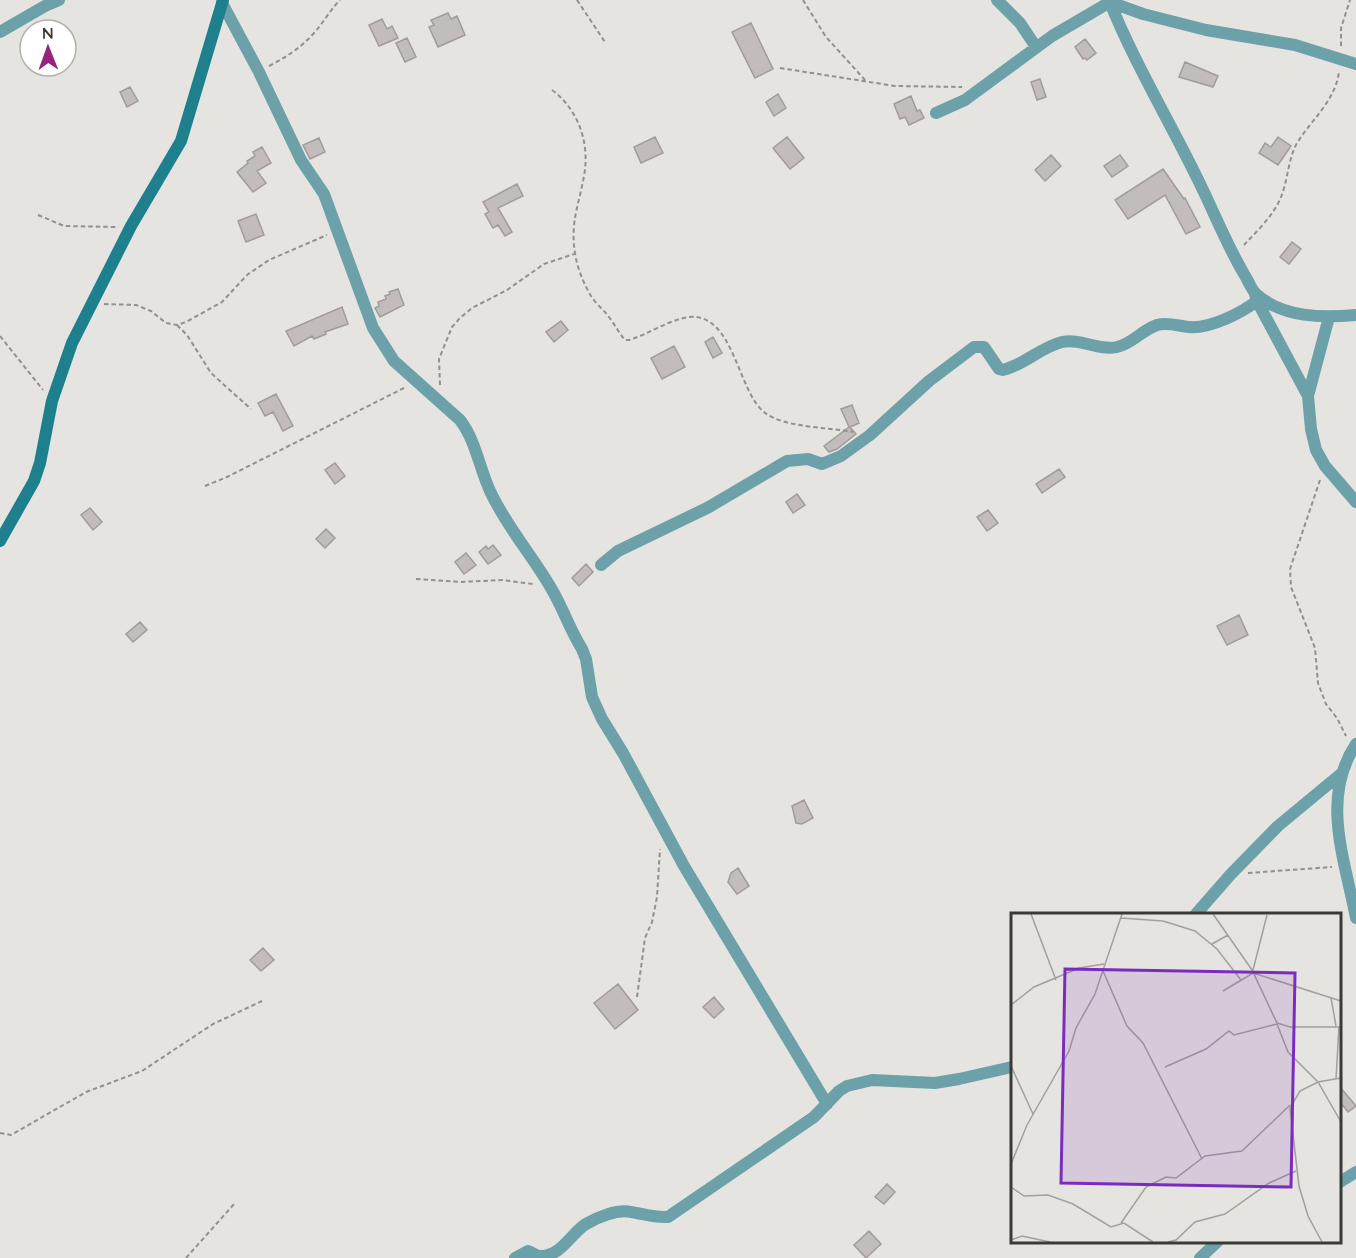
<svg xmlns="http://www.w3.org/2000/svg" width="1356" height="1258" font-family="Quicksand,sans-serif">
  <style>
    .building { fill: #c2bdbc; stroke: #a09c9b; stroke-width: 1.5 }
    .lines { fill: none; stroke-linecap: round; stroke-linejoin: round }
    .path { stroke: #91908d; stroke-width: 2; stroke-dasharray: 4.5 3; stroke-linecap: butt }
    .minor { stroke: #6ca1aa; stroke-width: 12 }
    .secondary { stroke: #1f808d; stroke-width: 12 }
    .inset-road { fill: none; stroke: #a1a09d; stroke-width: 1.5 }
    .view { fill: #7b2cbf; fill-opacity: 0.15; stroke: #7b2cbf; stroke-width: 3 }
    .inset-edge { fill: none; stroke: #3a3a38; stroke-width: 3 }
  </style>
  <rect width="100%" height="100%" fill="#e5e4e0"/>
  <path class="building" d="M448,13L451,19L457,16L465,35L438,47L429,27L434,25L431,20Z
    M382,19L387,29L392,26L398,38L379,46L369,25Z
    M751,23L773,69L755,78L732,32Z
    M407,38L416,57L405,62L396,43Z
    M1085,39L1096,53L1087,60L1085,58L1083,59L1075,47Z
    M1185,62L1218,76L1213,87L1179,77Z
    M1040,79L1046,97L1037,100L1031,82Z
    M130,87L138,101L127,107L120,92Z
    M778,94L786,108L774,116L766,102Z
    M911,96L917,111L920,110L924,118L909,125L905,117L900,119L894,104Z
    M655,137L663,153L641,163L634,147Z
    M787,137L804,158L790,169L773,148Z
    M1278,137L1291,146L1278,165L1259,153L1265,143L1271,147Z
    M319,138L325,152L310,159L303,145Z
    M262,147L271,163L257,171L266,183L253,192L237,172L248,163L247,161L255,156L253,152Z
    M1051,155L1061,166L1045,181L1035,170Z
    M1120,155L1128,166L1112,177L1104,166Z
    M1163,169L1184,199L1185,198L1200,227L1186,234L1165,195L1128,219L1115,200Z
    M517,184L523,196L498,208L512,232L505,236L498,225L493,228L485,214L489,212L483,202Z
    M256,214L264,235L246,242L238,221Z
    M1292,242L1301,249L1289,264L1280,257Z
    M398,289L404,305L380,317L375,308L379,306L378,302L386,299L385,296L390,294L389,292Z
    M342,307L348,324L325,332L326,334L314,339L312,336L294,346L286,331Z
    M561,321L568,330L554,342L546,332Z
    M713,337L722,353L713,358L705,342Z
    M674,346L685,367L662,379L651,358Z
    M276,394L293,426L283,431L273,412L265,416L258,403Z
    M852,405L859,423L850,427L856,434L837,449L829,452L824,446L849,427L841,409Z
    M335,463L345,476L335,484L325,470Z
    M1059,469L1065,477L1042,493L1036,484Z
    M797,494L805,505L793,513L786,502Z
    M90,508L102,522L93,530L81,515Z
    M988,510L998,523L987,531L977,517Z
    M326,529L335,538L325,548L316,539Z
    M493,545L501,555L488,564L479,552L486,546L488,549Z
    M466,553L476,565L464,574L455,562Z
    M586,564L593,572L579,586L572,578Z
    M1239,615L1248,635L1227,645L1217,626Z
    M140,622L147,630L133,642L126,634Z
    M804,800L813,818L802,824L796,823L792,806Z
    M738,868L749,886L737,894L728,882L731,873Z
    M263,948L274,960L261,971L250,960Z
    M618,984L638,1010L615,1029L594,1003Z
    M714,997L724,1009L714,1018L703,1007Z
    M1340,1087L1356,1106L1348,1112L1340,1102Z
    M887,1184L895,1192L884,1204L875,1197Z
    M869,1231L881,1244L866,1258L854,1245Z"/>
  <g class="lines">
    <path class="path" d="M577,0L605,42
      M803,0L826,37L865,80
      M1341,46V28L1350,0
      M269,66C286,57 301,48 314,33C324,22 330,10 340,0
      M780,68L895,86L962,87
      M552,90C579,110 590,144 584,176C579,205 570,222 575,253C577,268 584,284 591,296C596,304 604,310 609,317C615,325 619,333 625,340H629C649,334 668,320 689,317C734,313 737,390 764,412C783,428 828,427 853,432
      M38,215L64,226L116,227
      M1244,245C1257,231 1274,215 1281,197C1288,180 1288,159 1297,143C1312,119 1335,101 1339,72
      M104,304L136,305L151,311L166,323L177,325L186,322L222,302L247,275L269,260L327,235
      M177,325L187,335L211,373L251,409
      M0,336L43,390
      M440,385L439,359L452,327L460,318L472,308L507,290L544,264L574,254
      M1320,480L1290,569L1291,587L1315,648L1318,683L1326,704L1337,718L1346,736
      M205,486L227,477L404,388
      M416,579L460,582L502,580L533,584
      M1248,873L1332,867
      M637,997L645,938L652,922L657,897L660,849
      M0,1133L11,1135L86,1092L142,1071L213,1024L262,1001
      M186,1258L235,1203"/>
    <path class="minor" d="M997,0L1020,23L1036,47
      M1109,0C1135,65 1172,125 1202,188C1216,217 1228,247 1244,274C1248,280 1251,289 1256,294C1283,318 1323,318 1356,315
      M222,3L259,72L301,160L324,194L373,328L394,361L460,420C476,441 479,467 490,491C506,526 532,555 551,588C563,608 570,630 582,649L586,659L592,697L602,719L623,753L684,866L827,1104
      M0,32L45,6L59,0
      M936,113L965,100L1052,36L1110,2L1143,14L1206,30L1295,45L1356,64
      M1255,294L1257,301L1308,396L1311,429L1316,450L1325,466L1356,502
      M1308,396L1329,317
      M601,565L618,551L709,507L787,461L808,459L822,464L841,456L870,435L929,381L974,347H984L999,369L1003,370C1024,365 1041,347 1062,342C1081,338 1098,351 1117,347C1132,344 1142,330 1157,325C1168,322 1178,326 1189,327C1210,329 1241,313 1257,301
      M1356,744C1320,798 1345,860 1356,918
      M1196,914L1231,874L1278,826L1342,773
      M1340,1182L1356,1172
      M515,1258L528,1251C532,1252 536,1256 540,1256C561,1257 571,1233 586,1224C598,1217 617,1209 631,1212C644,1214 654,1218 668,1217L814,1117L839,1091L847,1086L872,1080L935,1083L959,1079L1012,1067
      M1200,1258L1217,1242"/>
    <path class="secondary" d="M0,541L34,481L40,463L52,401L72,343L131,226L181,141L223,0"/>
  </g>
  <g transform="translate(1011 913)">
    <rect width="330" height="330" fill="#e5e4e0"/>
    <path class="inset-road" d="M20,1L45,67M202,1L241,57L266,110L279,114H330M110,5L152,8L184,18L206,36L230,67M201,31L217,22M242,57L256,2M92,58L116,113L132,130L191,246M212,78L242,60L330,88M320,85L325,113M0,92L23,74L68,55L93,51M266,111L277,139L307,169L330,209M0,153L22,201M154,154L195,136L218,118L223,122L266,111M325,166L328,113M0,251L16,212L58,138L65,115L84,81L111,1M0,274L13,283L37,282L62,291L100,314L113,310L142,329M110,310L135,274L155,264L165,265L194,243L231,238L279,192M0,327L11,323L39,329M157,329L165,327L184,309L214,301L258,270L285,258M311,329L297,303L288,273L279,195L289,178L307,169L330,165"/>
    <path class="view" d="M54,56L284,60L280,274L50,270Z"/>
    <rect width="330" height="330" class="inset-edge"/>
  </g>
  <g transform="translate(48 48) rotate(359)"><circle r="28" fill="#ffffff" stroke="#b0b0af" stroke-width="1.5"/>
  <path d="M0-4.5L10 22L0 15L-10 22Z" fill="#98237e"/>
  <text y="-9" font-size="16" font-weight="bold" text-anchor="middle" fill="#3a3a38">N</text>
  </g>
</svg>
